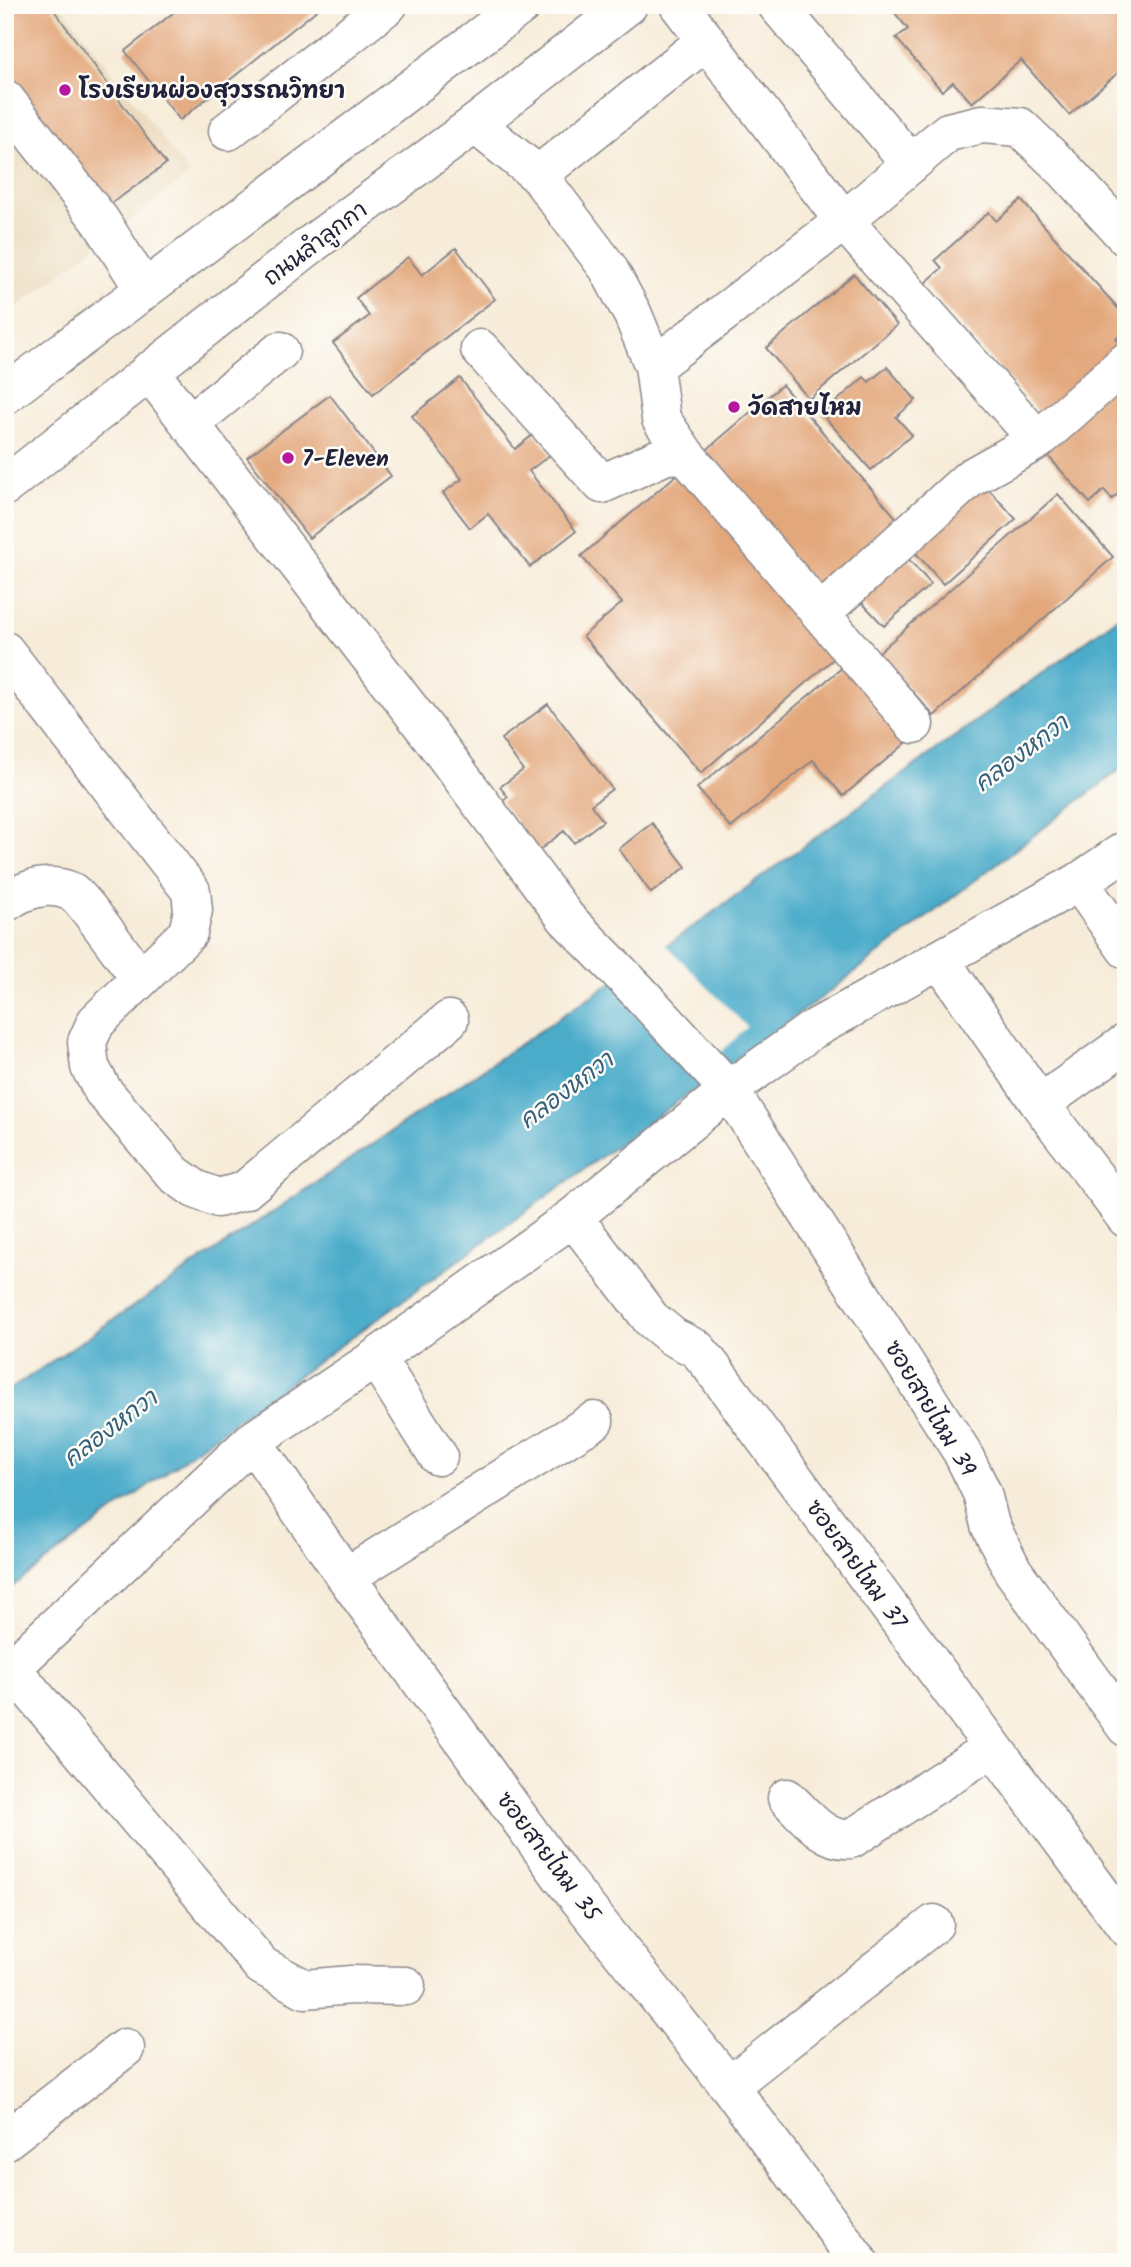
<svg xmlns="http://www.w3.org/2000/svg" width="1131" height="2267" font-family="Kalam,'Playpen Sans Thai',sans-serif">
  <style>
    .built { fill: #ead9ba }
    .water { fill: #4bacca; stroke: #366782; stroke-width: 2 }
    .pier { fill: #f7ecd9 }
    .building { fill: #e3a77c }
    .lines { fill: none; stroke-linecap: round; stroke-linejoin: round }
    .minor-casing { stroke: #8c878a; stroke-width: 41 }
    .major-casing { stroke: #8c878a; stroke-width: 41 }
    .minor { stroke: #fff; stroke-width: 38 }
    .major { stroke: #fff; stroke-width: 38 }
    .poi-dot { fill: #b5179e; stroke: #fdfcf7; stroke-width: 2.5 }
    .labels { text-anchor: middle; stroke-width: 5; stroke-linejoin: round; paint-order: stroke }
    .poi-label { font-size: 23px; font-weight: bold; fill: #22223b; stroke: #fdfcf7; text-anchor: start }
    .street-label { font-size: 23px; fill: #22223b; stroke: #fdfcf7 }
    .water-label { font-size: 24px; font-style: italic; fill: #34607b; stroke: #fdfcf7 }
  </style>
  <rect width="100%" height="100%" fill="#fdfcf7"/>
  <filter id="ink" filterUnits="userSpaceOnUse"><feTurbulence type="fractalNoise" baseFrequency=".0143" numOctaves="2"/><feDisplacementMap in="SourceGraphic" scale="14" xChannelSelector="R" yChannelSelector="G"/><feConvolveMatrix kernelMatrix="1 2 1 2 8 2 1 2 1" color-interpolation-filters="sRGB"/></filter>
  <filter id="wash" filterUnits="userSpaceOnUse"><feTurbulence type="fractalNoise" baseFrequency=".00686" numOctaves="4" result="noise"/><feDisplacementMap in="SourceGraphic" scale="28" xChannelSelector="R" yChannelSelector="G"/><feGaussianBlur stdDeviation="1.57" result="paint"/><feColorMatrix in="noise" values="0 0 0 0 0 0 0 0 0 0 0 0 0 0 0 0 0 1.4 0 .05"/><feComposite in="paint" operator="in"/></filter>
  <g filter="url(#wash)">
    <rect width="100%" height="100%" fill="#f7ecd9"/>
    <path class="built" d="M5,5H60L190,174L5,316Z"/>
    <path class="water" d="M1126,612V765L825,995L200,1447L5,1592V1393L683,934Z"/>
    <path class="pier" d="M664,943L747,1027L714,1059L625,969Z"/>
    <g id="blocks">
      <path class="building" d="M5,5H50L166,164L101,211L5,79Z
        M183,5H314L318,9L180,120L125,51Z
        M892,5H1120L1126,11V66L1069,115L1021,60L972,103L953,82L942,91L896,38L908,29L890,7Z
        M1021,200L1126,317V330L1116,339L1126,350L1040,414L924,284L942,268L935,260L989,212L996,221Z
        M456,248L495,299L373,394L333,343L369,316L356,298L408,257L422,275Z
        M854,274L897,325L809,399L766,348Z
        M887,367L916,400L896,417L912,435L871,470L822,414L864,377L869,382Z
        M460,378L515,449L535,433L551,454L529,471L576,531L530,567L488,514L470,528L443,493L462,479L412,416Z
        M1110,383L1126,401V487L1112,499L1104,490L1090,503L1040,447Z
        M782,385L905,528L818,601L696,459Z
        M330,395L391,476L309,538L247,457Z
        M680,472L838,655L701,773L583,636L622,603L581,556Z
        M980,480L1016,519L943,584L908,544Z
        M1058,494L1113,557L934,716L878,653Z
        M901,551L931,584L884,626L854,594Z
        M843,667L906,743L843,796L813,760L731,828L697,788Z
        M548,704L612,789L591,805L603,821L574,843L564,831L538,851L501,802L508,797L500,787L523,770L501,739Z
        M652,823L686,867L651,893L619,849Z"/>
    </g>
  </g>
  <g filter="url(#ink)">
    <use href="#blocks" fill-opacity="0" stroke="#8c878a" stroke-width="2"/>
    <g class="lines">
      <defs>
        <path id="minor" d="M679,5L844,221L1038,440
          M777,5L911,164
          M5,99L100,220L144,289
          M475,124L538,175L608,268L633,315L654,366L661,419L685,454L914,724
          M228,131L388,5
          M538,175L706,41
          M480,349L602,484L666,455L685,454
          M654,366L844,221L948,132L982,124L1020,127L1065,170L1126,237
          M149,371L430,735L566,918L637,990L729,1090L962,1452L982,1493L990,1525L1013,1571L1126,1727
          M189,424L280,351
          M821,613L970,478L1038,440L1126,362
          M5,651L191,891L193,910L188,933L96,1022L87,1042L90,1067L103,1091L174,1174L195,1189L218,1198L244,1191L449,1020
          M1079,882L1126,949
          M5,903C24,889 49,881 72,892C82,897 129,964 140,978
          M940,960L1040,1104L1126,1218
          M1040,1104L1126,1043
          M573,1217L651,1319L673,1337L697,1349L711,1366L1126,1927
          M376,1358L438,1456
          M252,1441L346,1577L560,1875L729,2086L859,2262
          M346,1577L594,1421
          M12,1669L262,1966L305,1989L351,1985L406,1986
          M5,1674L252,1441L376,1358L573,1217L729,1090L812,1030L1079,882L1126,850
          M787,1798C805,1815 824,1842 851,1839L992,1748
          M729,2086L934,1924
          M5,2141L125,2048"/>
        <path id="major" d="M5,395L522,5
          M5,486L313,243L475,124L628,5"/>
      </defs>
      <use href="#minor" class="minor-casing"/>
      <use href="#major" class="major-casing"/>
      <use href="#minor" class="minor"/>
      <use href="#major" class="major"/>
    </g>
  </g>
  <g class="poi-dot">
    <circle cx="65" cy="90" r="7"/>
    <circle cx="734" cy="407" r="7"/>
    <circle cx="288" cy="458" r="7"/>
  </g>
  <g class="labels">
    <g class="poi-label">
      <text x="79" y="98">โรงเรียนผ่องสุวรรณวิทยา</text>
      <text x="748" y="415">วัดสายไหม</text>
      <text x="302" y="466">7-Eleven</text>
    </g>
    <g class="street-label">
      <text transform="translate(315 243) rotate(-37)" y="8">ถนนลำลูกกา</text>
      <text transform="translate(931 1408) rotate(59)" y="8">ซอยสายไหม 39</text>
      <text transform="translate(857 1564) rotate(54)" y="8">ซอยสายไหม 37</text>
      <text transform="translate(549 1856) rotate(53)" y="8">ซอยสายไหม 35</text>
    </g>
    <g class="water-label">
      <text transform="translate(1021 753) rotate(-37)" y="8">คลองหกวา</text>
      <text transform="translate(566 1090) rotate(-37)" y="8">คลองหกวา</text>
      <text transform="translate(110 1428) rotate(-37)" y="8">คลองหกวา</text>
    </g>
  </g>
  <rect width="1131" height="2267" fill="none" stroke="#fdfcf7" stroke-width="28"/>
</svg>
